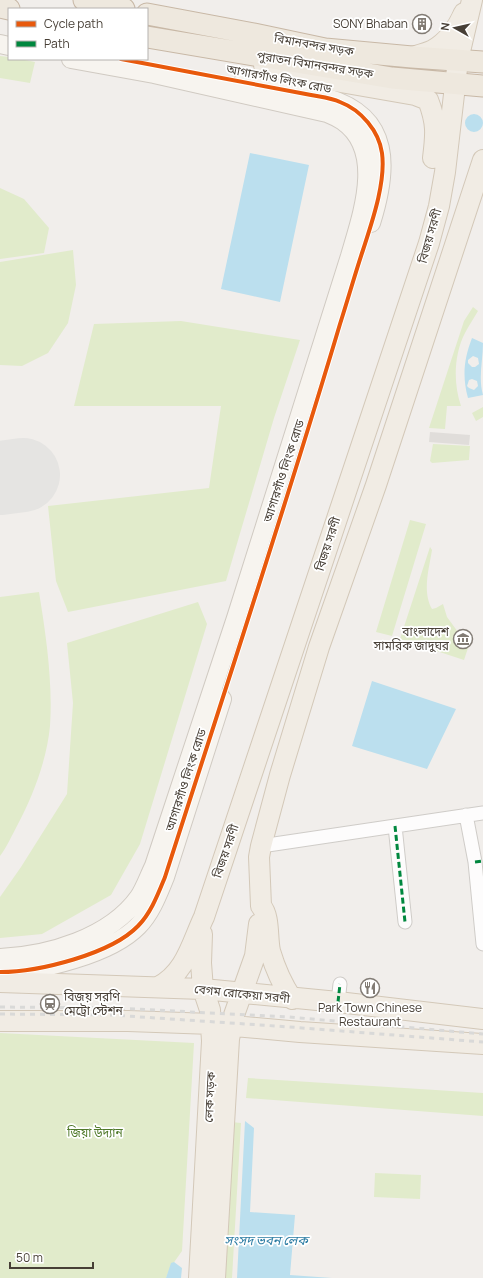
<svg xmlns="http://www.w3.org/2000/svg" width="483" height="1278" font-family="Manrope,'Noto Sans Bengali',sans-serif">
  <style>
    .green { fill: #e1ebcb }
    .parking { fill: #e0ddda }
    .water { fill: #bbdfee; fill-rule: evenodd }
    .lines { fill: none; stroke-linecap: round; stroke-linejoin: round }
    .runway { stroke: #e5e4e2; stroke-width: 74 }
    .minor-casing { stroke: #cfccc8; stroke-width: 15 }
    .secondary-casing { stroke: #d0cac2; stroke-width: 20 }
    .primary-casing { stroke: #d3c8b8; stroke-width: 22 }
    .trunk-casing { stroke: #c8b8a6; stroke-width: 23 }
    .minor { stroke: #fdfcfc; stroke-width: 13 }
    .secondary { stroke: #f7f4ef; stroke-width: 18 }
    .primary { stroke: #f1ece4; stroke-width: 20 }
    .trunk { stroke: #eee8de; stroke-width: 21 }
    .rail { stroke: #d9d9d8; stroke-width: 3; stroke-dasharray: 5 5; stroke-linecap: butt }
    .quiet { stroke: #00873e; stroke-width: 3; stroke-dasharray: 6 3; stroke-linecap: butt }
    .cycleway-casing { stroke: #fff; stroke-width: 6 }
    .cycleway { stroke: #e8590c; stroke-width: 4 }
    .labels { text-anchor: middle; stroke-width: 3.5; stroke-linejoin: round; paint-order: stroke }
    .poi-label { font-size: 12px; fill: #473f36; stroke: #fff; text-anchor: end }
    .street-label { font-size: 12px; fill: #473f36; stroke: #fff }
    .park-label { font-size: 12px; fill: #4f7929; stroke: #fff }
    .water-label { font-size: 13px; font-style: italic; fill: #2c7ca3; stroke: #fff }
  </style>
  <rect width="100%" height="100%" fill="#f1eeeb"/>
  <path class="green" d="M0,56L9,57V59H20L35,62L30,83L0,78Z
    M0,188L24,199L49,228L44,253L0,259Z
    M73,250L76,285L68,323L48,353L22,366L0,365V262Z
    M473,307L478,311C474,318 469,325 465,333C454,354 453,383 461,406H447L445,429L429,428L464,321Z
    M181,321L300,340L274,418L226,581L68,612L56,581L48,506L209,488L221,406H74L94,324Z
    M483,407V417L476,421L472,413Z
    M433,444L470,446L469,459V460L432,463L430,461Z
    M410,520L426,524L392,636L376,632Z
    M430,547L432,550C429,569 422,592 432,609L436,608L443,604L447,617L466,643L469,645L464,660L400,639Z
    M39,592C46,635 53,683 50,726C47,759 33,796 18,824C12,835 7,847 0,856V597Z
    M198,602L207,624L140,844L111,895L42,934L0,938V897L21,867L67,794L73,703L67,643Z
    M0,1033L194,1043L182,1251L170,1268L166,1278H0Z
    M248,1078L483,1093V1116L246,1098Z
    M231,1122L241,1123L232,1278H221Z
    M375,1173L421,1175L420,1199L374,1197Z"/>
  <path class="parking" d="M430,432L470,435L469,445L429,442Z"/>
  <path class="water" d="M465 123a9 9 0 1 1 18 0a9 9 0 1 1-18 0Z
    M250,153L309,165L280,302L221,289Z
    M472,338L483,343C483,361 478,377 483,395L468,398C462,376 464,359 472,338ZM473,356L478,358L479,364L475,367H472L468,363V360ZM472,379L477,381L478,386L474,390L469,388L467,386L469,380Z
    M372,681L456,709L427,769L352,746Z
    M245,1121L254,1128L250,1212L295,1215L290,1275L332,1278H237Z
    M174,1262L182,1268L181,1278H166L171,1263Z"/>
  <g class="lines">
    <path class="runway" d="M0,478L23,475"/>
    <defs>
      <path id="minor" d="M466,815L475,862L483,944
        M395,826L405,922
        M261,846L483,813
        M338,1002L340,984"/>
      <path id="secondary" d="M0,44L9,46
        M243,82L327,98C392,117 388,169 371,223
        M0,958C48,956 110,938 139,897C145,888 149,876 154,866L236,618L350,256C361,217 386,151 343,121C338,118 332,115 327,113L154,74L71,59
        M0,972C39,972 111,954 138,926C151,913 158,894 165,877L222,699"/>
      <path id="primary" d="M412,57C419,55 427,53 433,50C447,42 458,27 464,13
        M264,65L306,76L415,95L428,100C437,123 436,134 433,158
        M0,982L203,989L338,1002L483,1019
        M158,987C186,973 192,942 204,917L429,243L439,206L445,172L458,60L472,0
        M292,999C282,984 275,968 270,951C267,938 270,916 261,906L259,857L261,846L280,775L319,647L376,485L483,160
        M0,1021H128L212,1024L300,1032L483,1044
        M199,1278L212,1041L210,1010L203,989L201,963L202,934
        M215,1278L229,1039L234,1015L255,956L259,924"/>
      <path id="trunk" d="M84,0L124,9
        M0,7L9,9
        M147,14L254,34L325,49L412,57L483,62
        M147,37L392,78L483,86"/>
    </defs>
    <use href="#minor" class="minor-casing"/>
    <use href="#secondary" class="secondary-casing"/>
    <use href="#primary" class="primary-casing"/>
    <use href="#trunk" class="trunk-casing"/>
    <use href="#minor" class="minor"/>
    <use href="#secondary" class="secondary"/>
    <use href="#primary" class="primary"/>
    <use href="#trunk" class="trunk"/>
    <path class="rail" d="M0,1007L115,1008L289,1017L483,1034
      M0,1014L112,1015L290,1027L483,1042"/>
    <path class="quiet" d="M395,826L405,922
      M475,862L483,861
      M338,1002L340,984"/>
    <defs>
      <path id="cycleway" d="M0,972C39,972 111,954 138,926C151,913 158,894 165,877C224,693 285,509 340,324C348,299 355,274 363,250C372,222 386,182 382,153C379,131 361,110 340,102C331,98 321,97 311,95L121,59"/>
    </defs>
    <use href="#cycleway" class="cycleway-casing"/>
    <use href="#cycleway" class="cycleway"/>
  </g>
  <defs>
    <symbol id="building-ring" viewBox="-11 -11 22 22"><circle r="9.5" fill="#fff" stroke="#827c75" stroke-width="1.5"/><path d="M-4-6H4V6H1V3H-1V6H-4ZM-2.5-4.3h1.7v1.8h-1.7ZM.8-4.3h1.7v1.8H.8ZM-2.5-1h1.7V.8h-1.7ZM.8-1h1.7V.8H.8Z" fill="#827c75"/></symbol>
    <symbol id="museum-ring" viewBox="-11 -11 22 22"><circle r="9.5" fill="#fff" stroke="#827c75" stroke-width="1.5"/><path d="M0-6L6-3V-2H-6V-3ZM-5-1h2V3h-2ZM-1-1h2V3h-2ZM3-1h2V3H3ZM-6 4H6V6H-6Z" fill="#827c75"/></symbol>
    <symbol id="restaurant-ring" viewBox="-11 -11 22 22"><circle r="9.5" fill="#fff" stroke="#827c75" stroke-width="1.5"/><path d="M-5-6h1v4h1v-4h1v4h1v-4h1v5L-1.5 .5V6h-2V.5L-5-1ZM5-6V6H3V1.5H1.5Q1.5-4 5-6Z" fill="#827c75"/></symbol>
    <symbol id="station-ring" viewBox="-11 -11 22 22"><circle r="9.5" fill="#fff" stroke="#827c75" stroke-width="1.5"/><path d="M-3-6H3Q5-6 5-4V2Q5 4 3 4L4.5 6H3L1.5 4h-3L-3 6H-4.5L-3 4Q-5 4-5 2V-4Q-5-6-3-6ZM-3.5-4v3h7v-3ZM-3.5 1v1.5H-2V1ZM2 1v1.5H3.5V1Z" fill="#827c75"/></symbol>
  </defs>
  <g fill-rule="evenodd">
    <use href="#building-ring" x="411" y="13" width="22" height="22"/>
    <use href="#museum-ring" x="452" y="628" width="22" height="22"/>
    <use href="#restaurant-ring" x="359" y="977" width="22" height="22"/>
    <use href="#station-ring" x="39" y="993" width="22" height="22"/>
  </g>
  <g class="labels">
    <g class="poi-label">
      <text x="408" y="28">SONY Bhaban</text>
      <text x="449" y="636">বাংলাদেশ<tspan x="449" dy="14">সামরিক জাদুঘর</tspan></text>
      <text x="64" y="1001" text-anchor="start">বিজয় সরণি<tspan x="64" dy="14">মেট্রো স্টেশন</tspan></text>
      <text x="370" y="1012" text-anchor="middle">Park Town Chinese<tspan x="370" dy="14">Restaurant</tspan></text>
    </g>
    <g class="street-label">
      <text transform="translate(314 45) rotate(10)" y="4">বিমানবন্দর সড়ক</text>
      <text transform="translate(315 65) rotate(9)" y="4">পুরাতন বিমানবন্দর সড়ক</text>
      <text transform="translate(279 79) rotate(11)" y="4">আগারগাঁও লিংক রোড</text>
      <text transform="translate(430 236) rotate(-74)" y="4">বিজয় সরণী</text>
      <text transform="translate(284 471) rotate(-72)" y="4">আগারগাঁও লিংক রোড</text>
      <text transform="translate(328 544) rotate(-72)" y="4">বিজয় সরণী</text>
      <text transform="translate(186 780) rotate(-72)" y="4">আগারগাঁও লিংক রোড</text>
      <text transform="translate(226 851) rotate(-71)" y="4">বিজয় সরণী</text>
      <text transform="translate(242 994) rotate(6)" y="4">বেগম রোকেয়া সরণী</text>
      <text transform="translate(210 1097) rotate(-87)" y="4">লেক সড়ক</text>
    </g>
    <g class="park-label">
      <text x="95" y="1137">জিয়া উদ্যান</text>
    </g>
    <g class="water-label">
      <text x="266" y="1245">সংসদ ভবন লেক</text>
    </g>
  </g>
  <rect x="8" y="8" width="140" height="52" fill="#ffffff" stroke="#b5b2af"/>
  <rect x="16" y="21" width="20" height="6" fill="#e8590c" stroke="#b5b2af"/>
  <text x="44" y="28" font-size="12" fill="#473f36">Cycle path</text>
  <rect x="16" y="41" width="20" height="6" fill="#00873e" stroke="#b5b2af"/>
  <text x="44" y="48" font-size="12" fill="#473f36">Path</text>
  <g transform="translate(455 28) rotate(278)" stroke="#ffffff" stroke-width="3" paint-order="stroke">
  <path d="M0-3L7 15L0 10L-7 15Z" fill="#473f36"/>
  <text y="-6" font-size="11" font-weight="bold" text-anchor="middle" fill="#473f36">N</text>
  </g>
  <path d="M10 1262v6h83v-6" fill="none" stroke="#473f36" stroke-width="2"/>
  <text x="16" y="1262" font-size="12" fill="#473f36" stroke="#ffffff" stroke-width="3" paint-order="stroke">50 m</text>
</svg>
